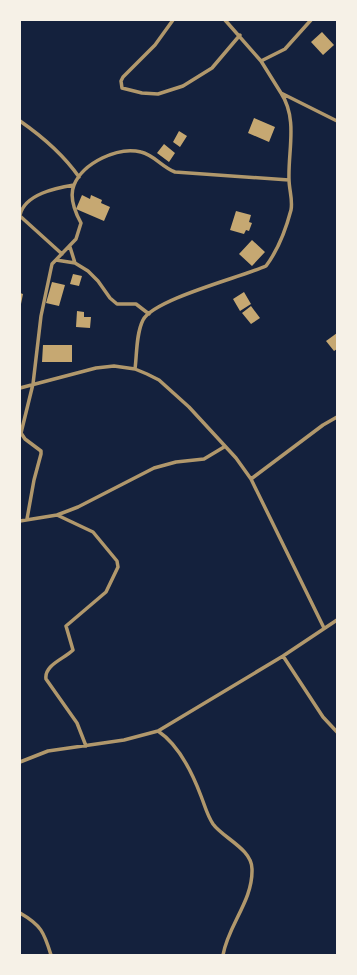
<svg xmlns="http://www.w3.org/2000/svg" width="357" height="975" font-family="'DejaVu Sans',sans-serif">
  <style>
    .building { fill: #c6a872 }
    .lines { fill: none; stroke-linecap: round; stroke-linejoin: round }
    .minor { stroke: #b1986c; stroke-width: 3.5 }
  </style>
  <rect width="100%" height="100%" fill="#14213d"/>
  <path class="building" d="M322,32L334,45L323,55L311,42Z
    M254,118L275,127L269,142L248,133Z
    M179,131L187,136L180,147L173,142Z
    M164,144L175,153L169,162L157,153Z
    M82,195L90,199L91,195L102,200L101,203L110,207L104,221L76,209Z
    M236,211L251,215L249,222L252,223L249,231L246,230L244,234L230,230Z
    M252,240L265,252L252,266L239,254Z
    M73,274L82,276L79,286L70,284Z
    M52,282L65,285L59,306L46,303Z
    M244,292L251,304L240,311L233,299Z
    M20,293L23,294L21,304H20Z
    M251,306L260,318L251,324L242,313Z
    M77,311L84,312V317H91L90,328L76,327Z
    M337,333V349L334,351L326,341Z
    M43,345H72V362H42Z"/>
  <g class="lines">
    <path class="minor" d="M173,20L155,45L123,77L121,81L122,88L142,93L158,94L183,86L212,68L240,35
      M225,20L261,61L281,93L337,121
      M261,61L285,49L311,20
      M20,121C43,137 63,154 79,177
      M20,215C25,194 56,188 74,185
      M20,216L62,254
      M70,247L75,263L88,271L98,281L110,298L117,304H136L149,314
      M56,260L75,263
      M135,369C137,354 136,334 143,320C154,299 242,277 266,266C278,250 286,229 291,210C293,199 289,190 289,179C288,150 298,119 281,93
      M20,388L96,368L114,366L135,369L147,374L159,380L189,407L236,458L251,479L324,628
      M251,479L323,425L337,417
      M57,515L93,532L117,561L118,567L106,592L66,626L73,650C64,659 44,665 46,679L77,723L86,746
      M27,519L34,480L41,454V451L25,439L21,433L33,384L41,316L52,264L76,239L81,223C75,212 69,197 74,185C83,163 118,146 141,152C154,155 162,167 175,172L289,180
      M20,521L57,515L78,507L154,468L176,462L204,459L224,447
      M283,656L323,717L337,732
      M158,731C179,745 192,772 201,796C205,806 207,815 213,824C223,838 252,849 252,869C253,901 228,925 223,955
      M20,762L48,751L124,740L158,731L283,656L337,620
      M20,913C41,925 44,932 51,955"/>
  </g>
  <rect width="357" height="975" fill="none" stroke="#f6f1e7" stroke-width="42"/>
</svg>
